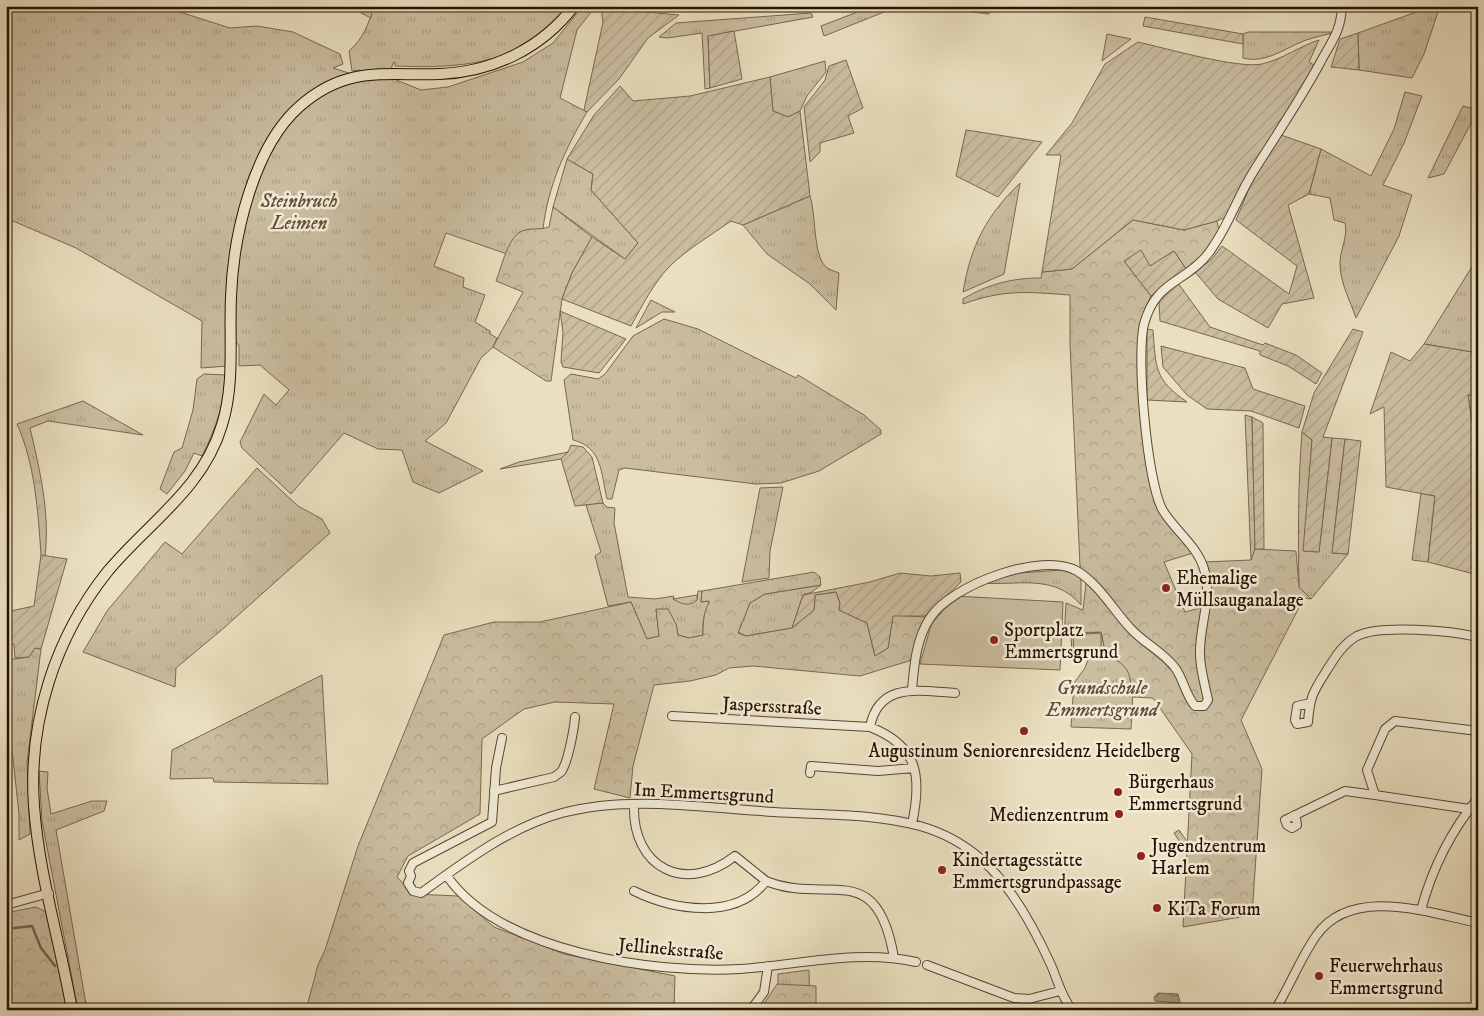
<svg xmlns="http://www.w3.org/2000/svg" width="1484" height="1016" font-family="'IM FELL DW Pica',serif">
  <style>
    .grass { fill: url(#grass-tufts); stroke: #7a6650 }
    .forest { fill: url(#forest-crowns); stroke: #7a6650 }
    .garden { fill: url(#garden-furrows); stroke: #7a6650 }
    .pitch { fill: #cabda0; stroke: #7a6650 }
    .water { fill: url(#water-waves); stroke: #77624d }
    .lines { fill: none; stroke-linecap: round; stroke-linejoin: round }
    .stream { stroke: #77624d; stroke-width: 2.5 }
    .minor-casing { stroke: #5b4431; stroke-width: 10 }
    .major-casing { stroke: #2b1001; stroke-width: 12 }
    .minor { stroke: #f1ebd6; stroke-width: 8 }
    .major { stroke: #eae0c0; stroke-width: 10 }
    .poi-dot { fill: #8f2418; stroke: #f1ebd6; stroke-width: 2 }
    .labels { text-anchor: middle; stroke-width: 5; stroke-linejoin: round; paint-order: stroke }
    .park-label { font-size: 19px; font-style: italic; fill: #634d39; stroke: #f1ebd6 }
    .poi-label { font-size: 19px; fill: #2b1001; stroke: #f1ebd6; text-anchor: start }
    .street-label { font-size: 19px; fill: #2b1001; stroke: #f1ebd6 }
  </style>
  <defs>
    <pattern id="grass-tufts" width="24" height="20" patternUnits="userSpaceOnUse" patternTransform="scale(1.25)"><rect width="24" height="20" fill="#cabda0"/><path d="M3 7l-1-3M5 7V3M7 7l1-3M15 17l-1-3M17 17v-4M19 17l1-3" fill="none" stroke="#aea188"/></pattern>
    <pattern id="forest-crowns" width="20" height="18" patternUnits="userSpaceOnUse" patternTransform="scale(1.25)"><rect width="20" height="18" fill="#cabda0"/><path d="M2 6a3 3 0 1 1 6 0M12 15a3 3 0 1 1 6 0" fill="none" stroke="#aea188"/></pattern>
    <pattern id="garden-furrows" width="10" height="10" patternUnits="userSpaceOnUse" patternTransform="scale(1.25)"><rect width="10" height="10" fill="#cabda0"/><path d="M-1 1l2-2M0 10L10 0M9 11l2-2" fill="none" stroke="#aea188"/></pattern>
    <pattern id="water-waves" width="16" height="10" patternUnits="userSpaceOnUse" patternTransform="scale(1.25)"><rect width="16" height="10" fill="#a9997f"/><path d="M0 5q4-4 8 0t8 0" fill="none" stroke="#8a7b66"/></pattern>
  </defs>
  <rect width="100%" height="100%" fill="#eae0c0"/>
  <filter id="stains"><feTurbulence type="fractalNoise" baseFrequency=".004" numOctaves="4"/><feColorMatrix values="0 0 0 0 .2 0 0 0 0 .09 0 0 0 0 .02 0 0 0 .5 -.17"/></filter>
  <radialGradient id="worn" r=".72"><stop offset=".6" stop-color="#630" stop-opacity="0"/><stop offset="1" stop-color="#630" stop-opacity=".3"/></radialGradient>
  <path class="grass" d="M6,6H161L230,28L257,26L293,32L340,54L343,64L333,68L358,76L360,70L352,71L349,51C362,40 370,23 373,6H568C561,15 554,25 545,32C502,67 447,68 395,66V62L393,63L389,77L421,90L448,87L523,62L553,43L583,6H596L577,30L560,98L587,112C565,149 548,186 543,229C517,231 517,230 507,254L446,233L434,266L464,278L463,287L485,295L475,322L490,331V334L497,338L493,347L481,358L446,423L425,441L483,471L439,493L413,482L402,450L378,449L344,433L291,494L242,448L240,442L264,394L276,405L289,390L260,365L239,366V345L227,336L228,366L201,368L202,321L76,248L6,218Z
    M873,6H899L824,36L821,26Z
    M970,6H990L989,14L971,12Z
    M1433,6H1440L1424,54L1412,78L1359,70L1358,33Z
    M811,13L813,17L708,36L710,88L705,89L702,33L667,38L659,37L676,23Z
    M1248,32H1336C1326,35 1315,37 1306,40C1285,48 1266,64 1243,58V34Z
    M1107,34L1131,39L1102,61Z
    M825,61L826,72L807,96L800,111L788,117L773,111L770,77Z
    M1405,92L1422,96L1404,143L1383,185L1412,195L1399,236L1356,318C1350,300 1339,281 1340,261C1341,247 1348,237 1345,223L1334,220L1330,198L1309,194L1321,149L1371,176L1394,129Z
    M1463,106L1478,110L1444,174L1428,178Z
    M567,159L593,174L591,190L638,243L625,259L553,207Z
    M1020,183L1004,274L963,292C971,245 986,216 1020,183Z
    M810,196C816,214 813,253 825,266C828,270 835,271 839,273L836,310L810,284L767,254L743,225Z
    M1478,257V353L1424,344Z
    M651,300L675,312H662L636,328Z
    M664,319L698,329L796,378L798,375L864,415L881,430V434L819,471L781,483L756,484L625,468L619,470L612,499H607C601,473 602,447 573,440L564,380L571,374L598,379L605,374L633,336Z
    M204,374L227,375C224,405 215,430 202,456L194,453L185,471L167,494L160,489L174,452L182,448L193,410L197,379Z
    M1468,395H1478V463Z
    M83,401L143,435L48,421L30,428C40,471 50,512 45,557L41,555C38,511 35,464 17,424Z
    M1245,415L1252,417L1255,549L1251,560Z
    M1302,432L1312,440L1304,551L1319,552L1332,438L1345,439L1332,553L1348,554L1311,599L1299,587C1298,535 1298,484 1302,432Z
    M568,452L561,459L500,469L519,462Z
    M257,468L298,506L322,519L330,533L225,627L176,668L175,687L83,652L107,611L165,542L182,554Z
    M783,487L770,551L769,578L742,582L760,488Z
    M1421,493L1435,496L1428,562L1412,560Z
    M597,503H603L607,507L615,508L614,523L628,597L655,599L674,596L673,599L697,600L698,591H702L701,602L709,601V604C704,611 702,626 703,635L689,638L678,635L676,624L656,609L659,636L647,639L631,602L608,606L595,556L601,552L586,505Z
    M1062,570L1074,573L1081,579V605C1054,573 1017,586 981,583L1019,573Z
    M821,585L812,592L803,595L792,628L746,636L738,632L750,603L765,594Z
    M1101,632L1106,655C1111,657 1120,659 1124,663C1136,676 1132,713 1131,729L1071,727L1074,683L1085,668L1089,657L1072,654L1071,634Z
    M35,648L41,649L27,763L30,834L19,840V814L12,750L6,733V660L29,657Z
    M39,771L48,772L47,788L51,814L92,801H107L104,811L56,830L87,1010H78L42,821Z
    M1179,830L1193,850L1188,854L1174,833Z
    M809,970L810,1007L778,1003V974Z"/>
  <path class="forest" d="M553,207L592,237L572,273L562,299L551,381H546L493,347L523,292L496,281C502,266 508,234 525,230C533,228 541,230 549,227Z
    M1133,220L1184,230L1217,221L1219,231L1199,259L1186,269L1174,251L1150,266L1124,261L1151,296C1127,349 1140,411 1150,466C1153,479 1154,495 1158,508C1165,525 1181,540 1193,553L1164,562L1185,612L1208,606L1204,562L1251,560L1255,549L1296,551L1299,587L1311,599L1304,598L1241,720L1262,769L1252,915L1183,927L1192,754L1153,698L1133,697C1129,671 1130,666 1106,655L1101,632L1073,633L1064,638L1066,603L1083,610L1086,583L1080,566L1070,344V295C1027,292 1005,289 963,304V299C988,284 1012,278 1041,278L1042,272L1072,269Z
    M814,572L820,577L821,585L765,594L750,603L738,633L746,636L792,628L814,610L815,595L836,592L840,603L839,610L867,623L875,656L888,648L893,615L925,617L912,660L860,676L753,666L729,668L716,675L690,681L654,685L633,766L630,798L594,789L614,704L555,702L524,709L482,739L480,814L408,856L397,877L413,894L458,896L494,927L564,954L675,976L674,1008L702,1010H306L318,965L325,950L358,846L444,635L494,622H540L631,602L647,639L659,636L656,609H668L676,624L678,635L689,638L703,635C703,626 703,612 709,603V601L701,602L702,591Z
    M697,595V600C690,607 681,604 673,599Z
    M322,675L328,784L214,782L213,778L170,779L172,750Z
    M36,907L46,912L70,1010H6V913Z
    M777,984L816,986V1010H760Z"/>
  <path class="garden" d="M347,6H373L371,18Z
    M1440,6H1478V10L1439,9Z
    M601,8L679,15L648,38L619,79L587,112L584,110L603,22Z
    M1145,17L1243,34V44L1143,26Z
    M734,31L742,79L710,88L708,36Z
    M1358,33L1359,70L1331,67L1340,39Z
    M1319,40L1309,62L1314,65L1292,108L1228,216L1217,221L1184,230L1133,220L1072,269L1042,272L1061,155H1046L1072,123L1105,64L1138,42C1165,48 1238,69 1262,64C1283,59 1300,46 1319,40Z
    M846,60L863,108L848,116L854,133L820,143V152L810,162L804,107L825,80L829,66Z
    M770,77L773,111L788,117L800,111L810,196L743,225L731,221C710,236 687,249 669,267C653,284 642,306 631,326L562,299L572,273L592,237L625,259L638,243L591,190L593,174L567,159L594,115L620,86L633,101L690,96Z
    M966,130L973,131L1042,142L998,197L956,176Z
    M1281,135L1321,149L1309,194L1288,205L1314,298L1282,304L1268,328L1218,299L1195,272L1212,259L1222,246L1289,294L1297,266L1236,220L1251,184Z
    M1141,250L1150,266L1174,251L1186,269L1151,296L1124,261Z
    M1178,283L1210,327L1263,345L1265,343L1296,355L1322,373L1316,384L1288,366L1260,355V351L1160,321L1159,301Z
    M560,311L626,339L599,373L563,367L561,362L563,332Z
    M1147,329L1153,330C1156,368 1154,379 1187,402L1147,400Z
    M1353,329L1363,332L1323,437L1332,438L1319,552L1303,551L1312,440L1302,432L1314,393Z
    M1424,344L1478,353V395H1468L1478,463V575L1428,562L1435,496L1386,487L1384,407L1370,414L1391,352L1410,361Z
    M1161,346L1245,368L1253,389L1305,406L1299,428L1251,411L1207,409L1187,395L1163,367Z
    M1252,417L1263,423L1264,549H1255Z
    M1345,439L1361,441L1348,554L1332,553Z
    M571,445L583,447L592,457L603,503L575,506L561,459L568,452Z
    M41,555L67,559L41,649L35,648L29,657L15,658L14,644L6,646V612L34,606Z
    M900,573L931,576L960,573L961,582L925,616H893L888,648L875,656L867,623L839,610L840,603L836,592L815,595L814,610L792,628L803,595L870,582Z"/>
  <path class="pitch" d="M955,596L1063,602L1060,670L920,664L931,625Z
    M1101,633V651L1074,652L1073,635Z"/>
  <path class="water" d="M1158,993L1178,994L1180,1003L1155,1001L1154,997Z"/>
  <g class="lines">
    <path class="stream" d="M6,929L32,926L41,948L55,966"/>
    <defs>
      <path id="minor" d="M912,690C914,666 916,639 930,618C951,585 1042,551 1077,571C1100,585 1113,610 1131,629C1145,644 1165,653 1176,669C1184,681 1186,696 1195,706H1204L1208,700C1205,685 1200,669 1200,654C1199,626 1213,597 1204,569C1197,545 1174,530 1162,509C1147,479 1136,357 1144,324C1156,280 1184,284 1208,254C1228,228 1237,197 1255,169C1277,134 1300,100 1320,63C1331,42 1341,32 1342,6
        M1310,703L1297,706L1295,720L1297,724L1308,722C1310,696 1313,692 1327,670C1335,657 1343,644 1357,636C1380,624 1452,631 1478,637
        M672,716L870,727C879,681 920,691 955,693
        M870,727C919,746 922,777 912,824
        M502,738L496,768L492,822L413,863L409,871L411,876L408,883L413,891L421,893C464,862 510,827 562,813C630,795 705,808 774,812C822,815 873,813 920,826C941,832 964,844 981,859C1010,884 1035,930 1051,965C1058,981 1061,996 1072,1010
        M810,773L811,766L878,771L914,768
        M494,791L554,777L561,772C568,763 574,729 575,717
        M634,805C632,868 685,895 735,856L766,881
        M1469,809L1375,795L1367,770L1385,729L1395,721L1478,731
        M1293,816L1296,818L1297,825L1292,828L1287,825L1285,820L1345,791L1375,795
        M447,876C500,952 654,974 740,969C799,965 857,949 916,962
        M634,891C673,910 736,921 766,881C828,906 877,856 894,958
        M6,905L49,893
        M1421,910C1432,869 1451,831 1478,798
        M927,965L1014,998L1029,999L1060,991
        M751,1010L764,992L768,966
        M1275,1010C1290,986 1300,959 1316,936C1351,885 1430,913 1478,923"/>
      <path id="major" d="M72,1010C60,942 39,875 34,806C28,722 55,637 108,571C149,522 203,489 222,425C235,383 229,340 231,297C233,237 253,147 300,106C347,65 384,76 440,74C493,72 542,48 574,6"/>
    </defs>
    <use href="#minor" class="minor-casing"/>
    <use href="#major" class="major-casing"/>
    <use href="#minor" class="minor"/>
    <use href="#major" class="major"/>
  </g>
  <g class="poi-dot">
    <circle cx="1166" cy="588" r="5"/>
    <circle cx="994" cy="640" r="5"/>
    <circle cx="1024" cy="731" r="5"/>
    <circle cx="1118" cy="792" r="5"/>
    <circle cx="1119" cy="814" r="5"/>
    <circle cx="1141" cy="856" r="5"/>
    <circle cx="942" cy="870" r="5"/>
    <circle cx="1157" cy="908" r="5"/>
    <circle cx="1319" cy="976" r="5"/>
  </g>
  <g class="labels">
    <g class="park-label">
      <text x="299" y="207">Steinbruch<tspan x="299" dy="22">Leimen</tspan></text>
      <text x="1102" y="694">Grundschule<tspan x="1102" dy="22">Emmertsgrund</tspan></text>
    </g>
    <g class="poi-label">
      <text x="1176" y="584">Ehemalige<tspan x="1176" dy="22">Müllsauganalage</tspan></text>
      <text x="1004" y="636">Sportplatz<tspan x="1004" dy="22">Emmertsgrund</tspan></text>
      <text x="1024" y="757" text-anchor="middle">Augustinum Seniorenresidenz Heidelberg</text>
      <text x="1128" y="788">Bürgerhaus<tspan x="1128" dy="22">Emmertsgrund</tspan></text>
      <text x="1109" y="821" text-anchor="end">Medienzentrum</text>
      <text x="1151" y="852">Jugendzentrum<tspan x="1151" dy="22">Harlem</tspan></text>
      <text x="952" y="866">Kindertagesstätte<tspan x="952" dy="22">Emmertsgrundpassage</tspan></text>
      <text x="1167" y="915">KiTa Forum</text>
      <text x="1329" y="972">Feuerwehrhaus<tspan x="1329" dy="22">Emmertsgrund</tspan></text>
    </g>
    <g class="street-label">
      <text transform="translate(772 705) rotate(3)" y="7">Jaspersstraße</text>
      <text transform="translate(704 792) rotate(3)" y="7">Im Emmertsgrund</text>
      <text transform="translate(671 948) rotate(5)" y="7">Jellinekstraße</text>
    </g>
  </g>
  <rect width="1484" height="1016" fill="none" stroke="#eae0c0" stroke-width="25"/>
  <rect x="8" y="8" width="1469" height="1001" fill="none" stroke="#2b1001" stroke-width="2.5"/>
  <rect x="12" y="12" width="1459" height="991" fill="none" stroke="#2b1001"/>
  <rect width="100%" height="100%" filter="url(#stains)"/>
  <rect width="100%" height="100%" fill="url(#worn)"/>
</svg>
